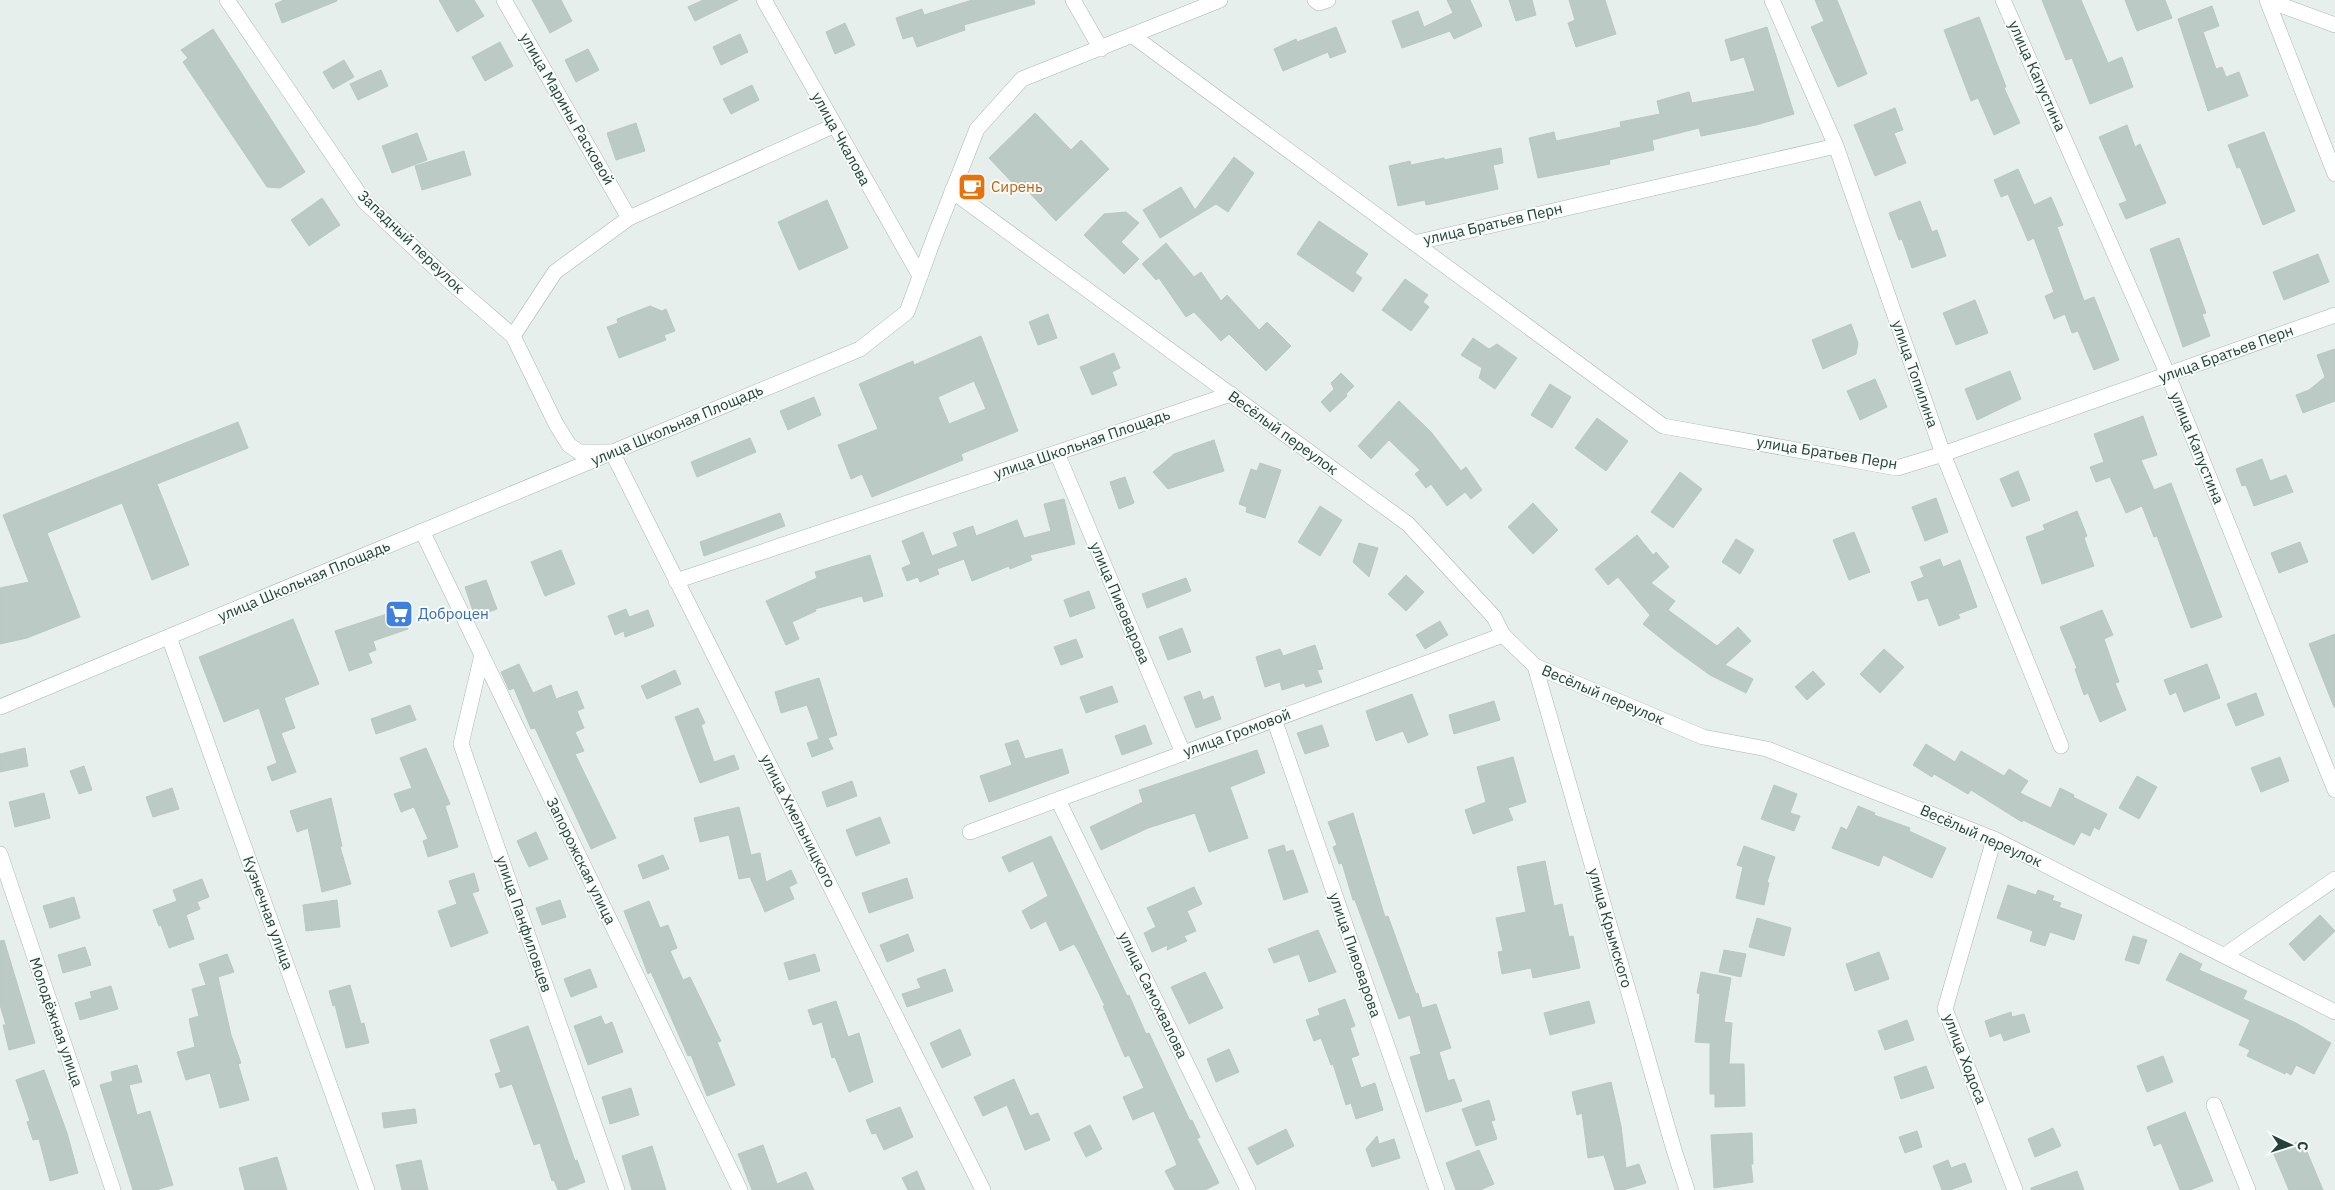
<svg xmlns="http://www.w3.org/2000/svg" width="2335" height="1190" font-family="'IBM Plex Sans',sans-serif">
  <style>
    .building { fill: #bbcac4; stroke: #b8c9c2; fill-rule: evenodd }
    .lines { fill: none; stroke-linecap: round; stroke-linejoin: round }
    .street-casing { stroke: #a8b8b2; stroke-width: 16 }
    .secondary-casing { stroke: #a4bbb3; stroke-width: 16 }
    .street { stroke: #fff; stroke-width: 15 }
    .secondary { stroke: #fff; stroke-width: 15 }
    .labels { text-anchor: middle; stroke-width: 4; stroke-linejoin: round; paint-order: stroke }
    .street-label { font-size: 15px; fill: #24423a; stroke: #f7fbf9 }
    .food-label { font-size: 15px; fill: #c56008; stroke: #f7fbf9; text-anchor: start }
    .shop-label { font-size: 15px; fill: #366cbe; stroke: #f7fbf9; text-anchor: start }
  </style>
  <rect width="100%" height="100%" fill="#e6efeb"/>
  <path class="building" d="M284,0H337V1L282,23L275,4Z
    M439,0H474L484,16L457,32Z
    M532,0H561L572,21L550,33Z
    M703,0H738L695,21L688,7Z
    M972,0H1034L1035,4L964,25L965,30L917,47L913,36L903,39L896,18L922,9L924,15Z
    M1447,0H1470L1482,26L1454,39L1450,31L1402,48L1392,21L1418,11L1424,27L1453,13Z
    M1509,0H1532L1536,15L1516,21Z
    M1569,0H1605L1616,34L1576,47L1568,23L1575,20Z
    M1815,0H1837L1867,74L1838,87L1811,27L1824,21Z
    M2042,0H2081L2108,63L2122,57L2133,87L2090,104L2072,58L2066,60Z
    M2125,0H2165L2172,18L2137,31Z
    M2212,6L2219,26L2203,32L2216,69L2222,67L2226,77L2239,72L2248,96L2208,111L2178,19Z
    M1979,17L2006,87L2004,88L2020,123L1994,135L1978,98L1971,101L1944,30Z
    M845,23L855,45L835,54L826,32Z
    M1336,27L1346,52L1330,58L1328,52L1283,71L1274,49L1296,39L1297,42Z
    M1767,27L1794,114L1756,125L1701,136L1699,128L1652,140L1654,150L1609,160L1610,164L1538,178L1529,138L1554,132L1556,141L1621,127L1620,122L1660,114L1657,101L1689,92L1692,103L1755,91L1744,57L1731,61L1725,40Z
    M213,29L305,172L280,188L267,187L183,62L188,58L181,50Z
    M740,34L748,52L721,65L713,47Z
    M500,42L513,66L485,81L472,57Z
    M588,49L599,70L576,82L565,60Z
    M344,60L354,77L333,89L323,72Z
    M381,70L388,86L358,100L350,84Z
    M752,85L759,100L731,114L723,99Z
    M1895,108L1903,130L1894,133L1906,163L1875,176L1854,125Z
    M1035,113L1071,150L1081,140L1109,169L1056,221L1025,188L1021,192L989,158Z
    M636,123L645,151L616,160L607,133Z
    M2127,125L2135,147L2140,144L2166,203L2126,219L2119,204L2127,201L2099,137Z
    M2264,132L2295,211L2263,225L2240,167L2237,168L2228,145Z
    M417,133L427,160L392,173L382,146Z
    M1501,148L1503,163L1493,165L1498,189L1426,205L1425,200L1398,206L1389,166L1410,161L1411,165L1444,158V160Z
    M464,151L471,175L422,190L415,166Z
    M1234,157L1254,173L1228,212L1216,204L1160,238L1143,210L1181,187L1195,210Z
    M2018,169L2034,205L2051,197L2063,225L2057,227L2084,301L2094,297L2119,360L2094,370L2078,331L2072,333L2065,314L2054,319L2045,296L2054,292L2034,238L2028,241L2008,194L2001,197L1994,180Z
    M322,198L340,225L309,246L291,220Z
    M827,200L848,248L799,270L778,222Z
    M1920,201L1932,232L1937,230L1946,256L1912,268L1902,239L1899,240L1889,213Z
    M1126,212L1139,223L1121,242L1139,259L1124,274L1084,235L1104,214Z
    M1319,221L1368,254L1355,273L1362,278L1353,292L1297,254Z
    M2179,238L2206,313L2202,314L2210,336L2183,347L2150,249Z
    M1166,243L1194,277L1201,272L1221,301L1227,295L1259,330L1267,322L1291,346L1266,371L1229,334L1221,341L1194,312L1186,317L1159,278L1156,280L1142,264Z
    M2318,254L2329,282L2284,300L2273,272Z
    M1405,279L1428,295L1423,302L1429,307L1411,331L1382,310Z
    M1975,300L1988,333L1956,345L1943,313Z
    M650,306L662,311L666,309L675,331L664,335L666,340L619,358L607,327L618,323L617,319Z
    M1048,314L1057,338L1038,345L1029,322Z
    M1851,324L1858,343L1856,354L1823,369L1812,340Z
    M981,336L1018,431L961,454L963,460L872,497L862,474L851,479L838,445L878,429L859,384L913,361L914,365ZM974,381L986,409L949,424L938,397Z
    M1473,338L1489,349L1497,344L1517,358L1495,389L1479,378L1482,368L1461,355Z
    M2335,349V401L2303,413L2296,395L2309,390L2325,377L2317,355Z
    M1114,353L1120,368L1112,372L1117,385L1092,395L1080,367Z
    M2010,371L2021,399L1977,420L1965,389Z
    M1341,373L1354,386L1346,394L1347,396L1330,412L1321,402L1334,389L1331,383Z
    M1875,379L1887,407L1860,420L1847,391Z
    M1550,384L1571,397L1552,428L1531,415Z
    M814,397L821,415L788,430L780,411Z
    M1399,401L1431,432L1461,471L1466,467L1482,490L1471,499L1465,492L1447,506L1431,484L1426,488L1415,474L1420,470L1389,440L1371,459L1358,446Z
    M2143,416L2157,455L2141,460L2154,490L2171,483L2222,617L2191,628L2157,536L2154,537L2142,506L2126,513L2110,477L2096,482L2090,467L2104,462L2094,434Z
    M1597,418L1628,441L1606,471L1575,448Z
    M238,422L248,448L157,484L189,565L152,580L122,503L47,533L80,617L27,638L0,644V588L29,582L3,515Z
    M750,438L756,452L697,477L691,462Z
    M1214,440L1224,471L1168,489L1153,472L1174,454Z
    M2262,459L2270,481L2286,475L2293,492L2254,506L2246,485L2242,486L2236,469Z
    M1260,463L1281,470L1265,518L1246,512L1247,507L1239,504L1251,469L1257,471Z
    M2018,471L2030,500L2012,507L2000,479Z
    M1680,472L1702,489L1673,528L1651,512Z
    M1125,477L1134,503L1119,509L1110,482Z
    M1936,498L1948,532L1925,541L1912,507Z
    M1064,499L1075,544L1030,555L1032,560L1010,569L1009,566L972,581L964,559L937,569L939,574L920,582L918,577L907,581L902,568L911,564L902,541L923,532L932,556L958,546L953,533L973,526L976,536L1017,520L1024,538L1051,531L1044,504Z
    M1533,503L1558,530L1533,554L1508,527Z
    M1320,506L1342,520L1320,556L1298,542Z
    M2077,511L2087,536L2084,538L2094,566L2042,584L2026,537L2045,530L2043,525Z
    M780,513L785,526L704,556L700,542Z
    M1854,532L1870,572L1849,580L1833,540Z
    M1637,535L1653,555L1656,552L1669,567L1651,583L1675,601L1668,610L1717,646L1738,627L1751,641L1725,665L1753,679L1746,693L1710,675L1674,649L1643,624L1650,615L1618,577L1608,585L1595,569Z
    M1736,539L1754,550L1740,574L1722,562Z
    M2300,542L2308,562L2279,573L2271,553Z
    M1359,543L1378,548L1369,577L1353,562Z
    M561,550L575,584L545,596L531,562Z
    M870,555L883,596L864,602L862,596L815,609L816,611L792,622L799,639L786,645L766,601L817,578L815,572Z
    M1940,559L1943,567L1960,560L1977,607L1958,614L1960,618L1939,626L1928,598L1918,601L1911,582L1924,577L1920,567Z
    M1406,575L1424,592L1406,611L1388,594Z
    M1186,578L1191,591L1147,608L1142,594Z
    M486,580L497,609L475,617L465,587Z
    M1089,591L1095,608L1070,617L1064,600Z
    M402,609L408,629L373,641L376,650L368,653L372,663L349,671L335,631Z
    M626,609L629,617L648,610L654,626L625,637L624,631L615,635L608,616Z
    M2102,610L2113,635L2104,639L2119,682L2115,683L2126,710L2100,722L2088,693L2084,695L2075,669L2077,668L2060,627Z
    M293,619L319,684L284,698L295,728L281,733L296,772L272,781L267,767L277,763L259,708L224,722L199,657Z
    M1440,621L1448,635L1425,649L1416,635Z
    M1182,628L1191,652L1168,660L1159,637Z
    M2335,634V707H2334L2309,644Z
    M1076,639L1083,657L1061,665L1054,647Z
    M1315,645L1323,669L1317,670L1322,682L1306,687L1304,683L1282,690L1280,682L1265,687L1256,657L1280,649L1283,656Z
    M1884,649L1904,667L1880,693L1860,674Z
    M519,664L533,693L551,685L556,699L577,691L584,708L577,711L584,728L575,732L584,751L575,754L616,838L591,849L535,728L531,729L514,688L509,690L501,672Z
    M2207,664L2220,698L2184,712L2176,692L2170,695L2164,680Z
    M675,670L681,684L647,699L641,686Z
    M1813,671L1825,684L1807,700L1795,687Z
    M819,678L837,735L828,738L833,749L812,757L807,743L819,739L807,705L781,713L775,692Z
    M1112,686L1118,702L1086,713L1080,697Z
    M1200,691L1203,700L1213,696L1221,719L1196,728L1184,697Z
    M2256,693L2264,715L2236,726L2227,704Z
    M1412,694L1428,735L1408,743L1403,731L1376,741L1366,711Z
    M1494,701L1500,720L1454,734L1449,715Z
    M410,705L416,720L376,734L371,719Z
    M698,708L705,723L701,725L714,762L734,755L739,769L700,783L675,717Z
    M1145,725L1152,744L1122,755L1115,736Z
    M1322,725L1329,746L1305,754L1297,733Z
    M1018,740L1025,759L1062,749L1069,773L989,802L980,776L1012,765L1005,744Z
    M1926,744L1955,762L1961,751L2004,776L2009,769L2028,781L2020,793L2051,808L2060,788L2074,795L2073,797L2107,814L2099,830L2094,827L2090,836L2081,832L2074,845L2023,820L2022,822L1971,790L1968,794L1934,774L1932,777L1913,765Z
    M25,748L28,766L0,772V754Z
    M426,748L450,804L445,806L458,847L428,857L423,841L428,839L414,807L401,812L394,794L412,788L400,758Z
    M1257,750L1265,773L1230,787L1248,838L1209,852L1195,813L1148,828L1101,850L1090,827L1143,802L1139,790Z
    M1513,757L1526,802L1508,808L1513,820L1473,834L1465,810L1486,802L1477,767Z
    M2280,757L2289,781L2261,792L2251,768Z
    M84,766L92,790L79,794L70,771Z
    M2137,776L2157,787L2139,819L2119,808Z
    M852,781L857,796L827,807L822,792Z
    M1774,785L1797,794L1790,813L1800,816L1794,831L1761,819Z
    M172,788L179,809L153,817L146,797Z
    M44,793L50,818L15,827L9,802Z
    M331,798L342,846L340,847L351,884L322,892L308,828L297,832L290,811Z
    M1858,806L1875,813L1874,815L1910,828L1909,831L1946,848L1932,878L1883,855L1879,866L1832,848L1841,827L1847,830Z
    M739,807L751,855L760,853L766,882L791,870L797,883L789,887L794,899L765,912L750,877L739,879L729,835L700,842L694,818Z
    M1353,813L1385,917L1388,916L1416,994L1418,993L1422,1008L1436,1004L1451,1048L1439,1052L1448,1081L1454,1079L1462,1101L1426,1112L1410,1057L1421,1054L1410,1015L1399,1019L1355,900H1353L1342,863L1339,864L1333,847L1337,845L1328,822Z
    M880,817L890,843L856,856L846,830Z
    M536,832L548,859L529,867L517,841Z
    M1051,836L1127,996L1129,995L1146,1034L1149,1033L1190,1121L1192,1120L1200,1137L1197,1139L1219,1183L1205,1190H1175L1165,1171L1177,1165L1154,1111L1133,1120L1123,1097L1144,1088L1129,1055L1125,1057L1103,1006H1105L1078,950L1074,944L1060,951L1046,921L1031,929L1022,911L1048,896L1033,861L1009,872L1002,857Z
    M1284,845L1286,852L1293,850L1308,892L1284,900L1268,850Z
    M1744,846L1775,857L1767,882L1769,883L1764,905L1736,898L1743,867L1737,865Z
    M663,855L669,869L643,879L638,865Z
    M1545,861L1554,906L1562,904L1569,937L1573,936L1580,968L1533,978L1531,968L1502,974L1498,952L1503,951L1496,918L1526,912L1517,867Z
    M474,873L479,891L472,893L488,933L451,947L438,911L457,904L449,881Z
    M907,878L913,898L869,913L862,893Z
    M202,879L209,897L197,902L200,909L186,915L194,939L169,948L161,925L159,926L153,910L177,901L173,890Z
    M2008,885L2036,895L2038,890L2054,896L2052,900L2061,903L2059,907L2082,915L2074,940L2050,932L2045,946L2030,941L2033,931L1997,918Z
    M1194,887L1202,904L1187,911L1196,931L1184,936L1187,941L1167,950L1168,945L1152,952L1144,933L1156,927L1147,908Z
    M74,897L80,918L50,928L43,906Z
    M337,900L340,927L306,931L303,905Z
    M560,900L566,917L542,925L536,908Z
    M649,901L660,928L668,925L677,948L670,951L683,980L690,977L721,1041L717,1042L735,1085L707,1096L691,1055L688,1056L651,972L648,974L624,911Z
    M2320,915L2335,931L2304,961L2289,944Z
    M1757,918L1791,928L1784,956L1749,947Z
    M1318,930L1336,972L1309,982L1299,954L1274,963L1268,949Z
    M908,934L914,951L887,962L880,945Z
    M2133,936L2147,940L2139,964L2125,960Z
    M4,940L35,1043L9,1050L3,1025H6L0,1005V941Z
    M85,947L91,965L63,973L58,955Z
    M1724,950L1746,954L1741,977L1719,972Z
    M1879,952L1889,979L1855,991L1846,964Z
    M2180,953L2202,964L2199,970L2247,991L2243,999L2296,1023L2331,1043L2314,1074L2296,1065L2291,1075L2286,1072L2285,1074L2247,1056L2250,1050L2239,1045L2250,1020L2166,980Z
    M227,954L234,972L218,977L231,1035L241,1063L238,1064L249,1100L220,1108L210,1073L186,1080L177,1052L195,1047L189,1019L199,1016L192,989L206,985L199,964Z
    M815,954L820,971L789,980L784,963Z
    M590,969L597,987L571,997L564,979Z
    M945,969L953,991L907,1007L902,994L921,988L917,979Z
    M1205,972L1223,1008L1189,1024L1171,987Z
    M1701,972L1731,978L1724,1022L1732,1023L1729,1064H1744L1745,1106L1715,1107V1094H1710V1043L1695,1042L1700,994L1697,993Z
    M350,985L361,1024L364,1023L369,1043L346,1048L335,1005L333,1006L329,991Z
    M111,986L118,1009L80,1020L75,1003L92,998L90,992Z
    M1345,999L1355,1026L1350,1028L1359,1055L1351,1058L1361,1088L1375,1083L1383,1110L1356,1119L1351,1103L1346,1105L1333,1064L1331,1065L1321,1038L1314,1041L1306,1020L1320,1015L1318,1009Z
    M836,1001L848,1037L859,1033L873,1082L849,1092L835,1057L832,1058L822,1022L813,1025L808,1010Z
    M1589,1001L1595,1023L1550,1035L1544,1013Z
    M2011,1012L2012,1017L2024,1014L2030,1032L2004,1041L2001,1033L1990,1037L1985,1021Z
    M601,1016L605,1025L612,1022L623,1052L588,1065L574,1026Z
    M1907,1020L1914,1040L1885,1050L1878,1031Z
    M528,1026L575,1161L577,1160L585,1182L565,1190H558L554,1180L552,1181L540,1143L534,1145L512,1084L500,1088L495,1074L501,1072L490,1040Z
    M960,1029L971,1055L942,1068L930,1043Z
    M1229,1049L1239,1072L1216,1082L1207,1059Z
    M2163,1056L2173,1082L2147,1092L2137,1066Z
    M137,1065L142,1082L129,1085L137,1115L150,1111L173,1185L156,1190H133L100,1085L113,1081L111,1072Z
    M1926,1066L1934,1088L1901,1099L1894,1077Z
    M44,1070L67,1133L78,1173L50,1181L39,1139L33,1140L27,1122L30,1121L16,1080Z
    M1014,1079L1030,1116L1038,1113L1050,1140L1025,1150L1007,1105L983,1116L974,1097Z
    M1611,1082L1621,1126L1626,1168L1639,1164L1646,1183L1623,1190H1615L1604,1155L1588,1158L1582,1113L1577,1115L1572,1092Z
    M631,1088L639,1115L610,1124L602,1097Z
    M1489,1100L1495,1120L1491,1121L1497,1139L1476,1146L1462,1109Z
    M900,1107L913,1137L884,1150L876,1133L872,1134L866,1120Z
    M415,1109L417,1123L384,1128L382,1113Z
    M2185,1112L2213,1181L2190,1190H2180L2161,1143L2154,1146L2147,1127Z
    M1090,1125L1102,1149L1086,1157L1074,1133Z
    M2053,1128L2061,1146L2035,1157L2028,1139Z
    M1286,1129L1294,1146L1257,1165L1248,1148Z
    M1917,1131L1922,1147L1905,1153L1899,1137Z
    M1752,1133L1753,1164H1751L1753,1182L1714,1188L1711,1135Z
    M1377,1136L1379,1144L1394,1139L1400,1158L1372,1167L1366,1149Z
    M2302,1140L2323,1190H2289L2273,1152Z
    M763,1145L777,1184L806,1172L814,1190H752L738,1154Z
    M652,1146L666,1190H632L622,1156Z
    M1479,1150L1494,1184L1480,1190H1456L1446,1163Z
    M277,1157L287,1190H245L239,1168Z
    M421,1160L428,1190H402L396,1165Z
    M1948,1160L1951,1168L1965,1163L1972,1182L1950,1190H1942L1933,1166Z
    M917,1171L925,1190H908L902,1178Z
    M2077,1171L2084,1190H2031V1188Z"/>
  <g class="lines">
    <defs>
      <path id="street" d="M227,0L364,201L446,278L513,336L556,424L569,445L579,452H612L983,1190
        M504,0L629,218
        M764,0L920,276
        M1073,0L1101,49
        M1315,0L1319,3L1328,0
        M1772,0L1836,146L1943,454L2061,746
        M2003,0L2168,375L2335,790
        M2267,0L2335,174
        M2267,0L2335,25
        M1133,36L1663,426L1897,468L1943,454L2335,315
        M952,191L1408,524L1494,617L1503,635L1535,666L1703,737L1767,749L1994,839L2335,1012
        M1414,243L1836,146
        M513,336L555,272L629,218L833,126
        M1057,453L1183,753
        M422,531L740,1190
        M676,581L1231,394
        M482,655L461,744L617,1190
        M1535,666L1674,1150L1687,1190
        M1274,719L1437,1190
        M1058,800L1248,1190
        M970,832L1503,635
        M1994,839L1945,1009L2015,1190
        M0,854L113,1190
        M2225,955L2335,879
        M2214,1105L2248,1190"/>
      <path id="secondary" d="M169,637L367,1190
        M0,707L860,349L907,312L934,238L977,129L1022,79L1220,0"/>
    </defs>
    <use href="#street" class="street-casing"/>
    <use href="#secondary" class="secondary-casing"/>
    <use href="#street" class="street"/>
    <use href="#secondary" class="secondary"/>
  </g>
  <defs>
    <symbol id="cafe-square" viewBox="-11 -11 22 22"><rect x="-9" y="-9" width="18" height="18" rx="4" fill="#e8710a" stroke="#f7fbf9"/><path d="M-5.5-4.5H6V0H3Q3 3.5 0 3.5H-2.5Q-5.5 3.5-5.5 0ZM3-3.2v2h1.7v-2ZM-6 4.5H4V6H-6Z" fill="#fff"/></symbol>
    <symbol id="supermarket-square" viewBox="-11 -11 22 22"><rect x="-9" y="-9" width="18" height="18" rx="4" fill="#3f7fe0" stroke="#f7fbf9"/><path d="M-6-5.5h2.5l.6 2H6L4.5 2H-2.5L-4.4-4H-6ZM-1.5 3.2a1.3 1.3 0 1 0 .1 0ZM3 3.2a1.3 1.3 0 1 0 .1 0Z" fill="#fff"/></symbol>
  </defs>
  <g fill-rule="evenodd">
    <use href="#cafe-square" x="956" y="171" width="32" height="32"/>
    <use href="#supermarket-square" x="383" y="598" width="32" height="32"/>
  </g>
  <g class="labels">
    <g class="street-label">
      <text transform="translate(2037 76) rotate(66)" y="5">улица Капустина</text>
      <text transform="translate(567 109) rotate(60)" y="5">улица Марины Расковой</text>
      <text transform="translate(841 139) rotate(61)" y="5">улица Чкалова</text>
      <text transform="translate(1493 224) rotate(-13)" y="5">улица Братьев Перн</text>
      <text transform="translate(411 242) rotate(44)" y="5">Западный переулок</text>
      <text transform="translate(2226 354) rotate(-20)" y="5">улица Братьев Перн</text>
      <text transform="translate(1915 374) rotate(71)" y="5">улица Топилина</text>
      <text transform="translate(677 425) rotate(-23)" y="5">улица Школьная Площадь</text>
      <text transform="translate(1283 433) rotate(36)" y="5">Весёлый переулок</text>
      <text transform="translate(1082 444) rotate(-19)" y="5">улица Школьная Площадь</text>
      <text transform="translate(2197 448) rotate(68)" y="5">улица Капустина</text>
      <text transform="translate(1827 453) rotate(9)" y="5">улица Братьев Перн</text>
      <text transform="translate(304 581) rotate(-23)" y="5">улица Школьная Площадь</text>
      <text transform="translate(1120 603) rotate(67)" y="5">улица Пивоварова</text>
      <text transform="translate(1603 695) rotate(23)" y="5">Весёлый переулок</text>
      <text transform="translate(1237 733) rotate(-20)" y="5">улица Громовой</text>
      <text transform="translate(798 821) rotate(63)" y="5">улица Хмельницкого</text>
      <text transform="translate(1981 836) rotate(24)" y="5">Весёлый переулок</text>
      <text transform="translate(581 861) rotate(64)" y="5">Запорожская улица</text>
      <text transform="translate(268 913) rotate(70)" y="5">Кузнечная улица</text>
      <text transform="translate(524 924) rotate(71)" y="5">улица Панфиловцев</text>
      <text transform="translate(1610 928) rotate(74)" y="5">улица Крымского</text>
      <text transform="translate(1355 955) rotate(71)" y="5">улица Пивоварова</text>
      <text transform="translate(1153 995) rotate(64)" y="5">улица Самохвалова</text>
      <text transform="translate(56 1022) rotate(71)" y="5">Молодёжная улица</text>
      <text transform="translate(1965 1059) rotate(69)" y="5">улица Ходоса</text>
    </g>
    <g class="food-label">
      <text x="991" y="192">Сирень</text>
    </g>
    <g class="shop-label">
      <text x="418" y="619">Доброцен</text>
    </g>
  </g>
  <g transform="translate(2290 1145) rotate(94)" stroke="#f7fbf9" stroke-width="4" paint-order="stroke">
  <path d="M0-4L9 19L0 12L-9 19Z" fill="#24423a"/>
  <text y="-8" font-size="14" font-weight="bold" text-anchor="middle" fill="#24423a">С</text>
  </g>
</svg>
